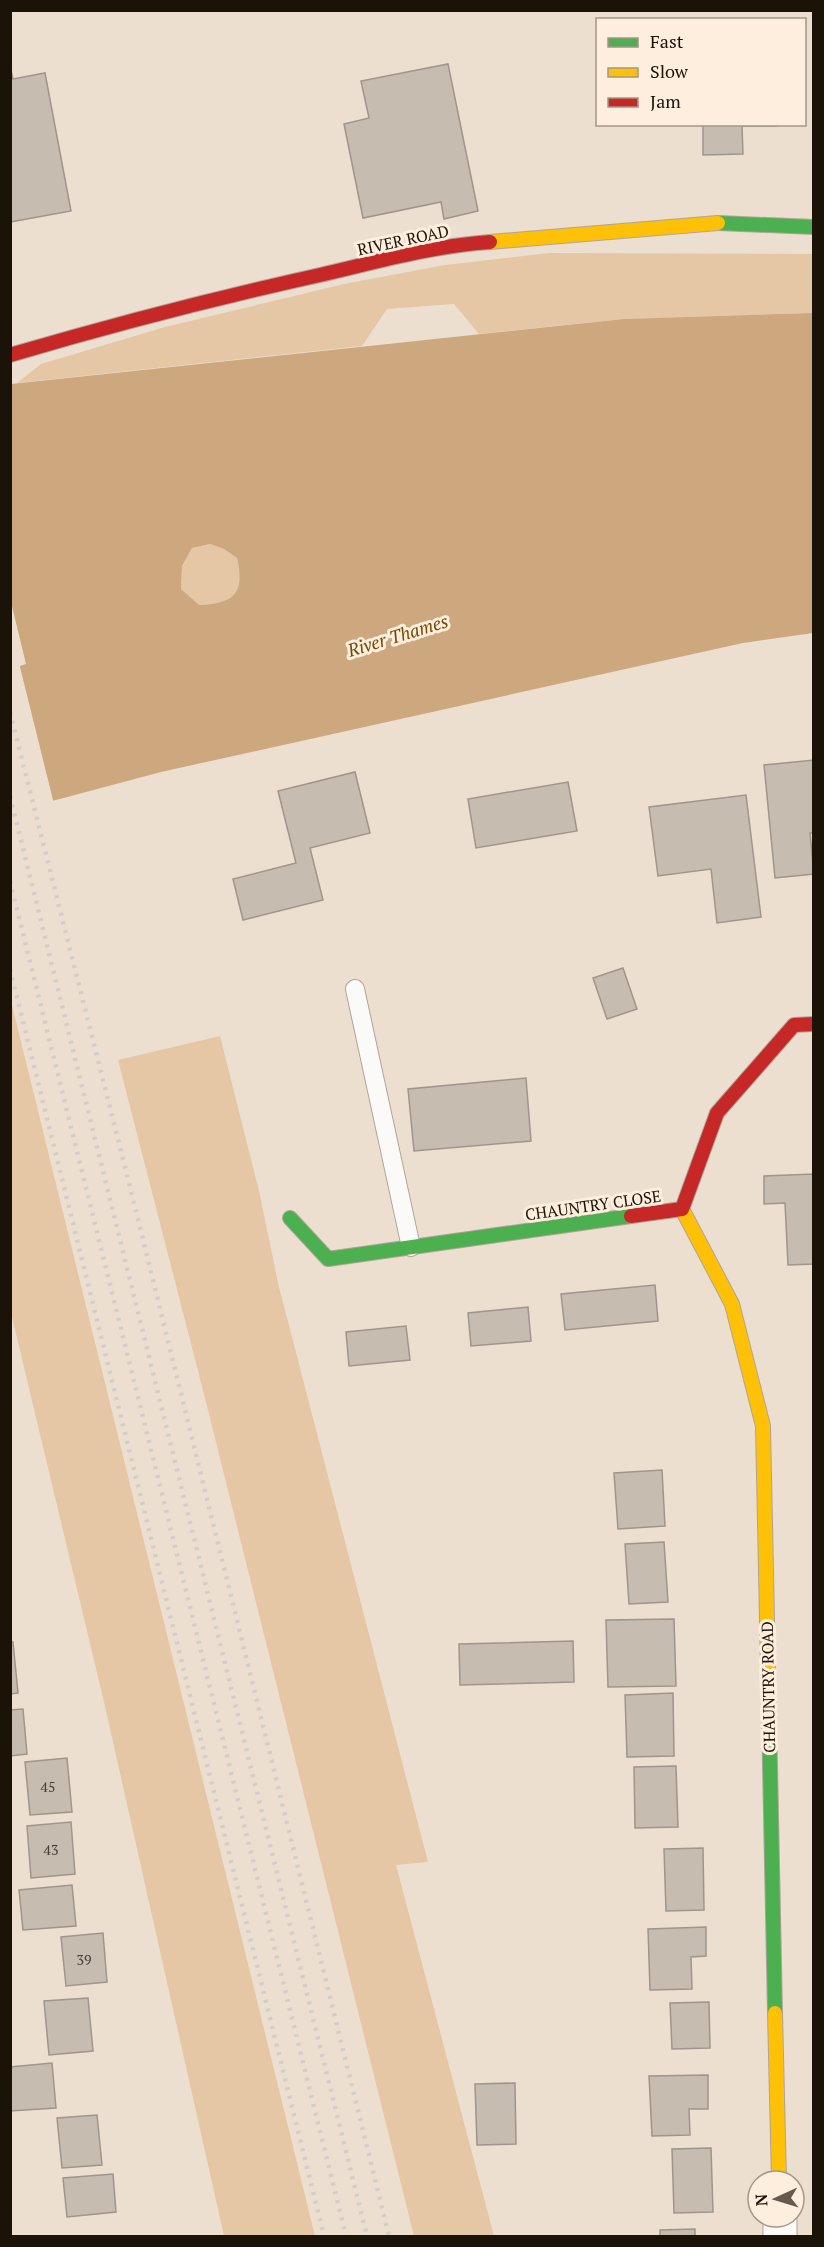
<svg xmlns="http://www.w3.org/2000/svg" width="824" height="2247" font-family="'PT Serif',serif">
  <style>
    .green { fill: #e5c7a6 }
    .water { fill: #cda77e; fill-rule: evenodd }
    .pier { fill: #eddfd0 }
    .building { fill: #c7bcb0; stroke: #9f958a; stroke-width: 1.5 }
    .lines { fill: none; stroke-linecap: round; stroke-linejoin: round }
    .lane-casing { stroke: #aea498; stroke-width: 20 }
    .street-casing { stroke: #aea498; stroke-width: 35 }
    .fast-casing { stroke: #aea498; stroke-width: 16 }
    .slow-casing { stroke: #aea498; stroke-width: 16 }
    .jam-casing { stroke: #aea498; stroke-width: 16 }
    .lane { stroke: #fcfaf8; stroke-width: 18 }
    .street { stroke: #fcfaf8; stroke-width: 33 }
    .fast { stroke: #4caf50; stroke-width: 14 }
    .slow { stroke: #ffc107; stroke-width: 14 }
    .jam { stroke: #c62828; stroke-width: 14 }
    .rail { stroke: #d3ceca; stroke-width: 4.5; stroke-dasharray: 3 6; stroke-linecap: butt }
    .labels { text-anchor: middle; stroke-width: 6; stroke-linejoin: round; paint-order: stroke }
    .number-label { font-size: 14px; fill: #463c32 }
    .street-label { font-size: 16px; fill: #1b1208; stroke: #feeede }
    .water-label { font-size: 18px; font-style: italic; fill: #754702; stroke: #feeede }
  </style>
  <rect width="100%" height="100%" fill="#eddfd0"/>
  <path class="green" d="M549,253L813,254V313L624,319L479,334L454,304L387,309L362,346L17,383L41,364L165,327L344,284L445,265Z
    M210,544L224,549L237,558C245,594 234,603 199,605L181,589L182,566L192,548Z
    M10,997L315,2236H224L104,1702L11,1313Z
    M220,1036L260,1195L278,1283L428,1862L396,1865L494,2236H414L207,1406L118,1060Z"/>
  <path class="water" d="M813,313V633L743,643L161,772L11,812V669L26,664L10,598L11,384L624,319ZM210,544L224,549L237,558C245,594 234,603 199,605L181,589L182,566L192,548Z"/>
  <path class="pier" d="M19,663L54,804L10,815V666Z"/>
  <path class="building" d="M448,64L478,211L444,219L441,202L363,218L344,124L369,118L361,81Z
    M10,66L13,79L45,73L71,211L10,222Z
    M703,124H776V126H742L743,154L703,155Z
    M814,760V833H810L814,874L775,878L764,765Z
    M355,772L370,833L310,848L323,900L243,920L233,879L296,863L278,791Z
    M568,782L577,831L476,848L468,799Z
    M746,795L761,917L717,923L711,869L658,876L649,807Z
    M623,968L637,1009L607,1019L593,978Z
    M526,1078L531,1141L414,1151L408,1089Z
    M814,1174V1264L788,1265L785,1203L764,1204V1176Z
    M655,1285L658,1321L565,1330L561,1294Z
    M528,1307L531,1341L471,1346L468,1313Z
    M406,1326L410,1360L349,1366L346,1332Z
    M662,1470L665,1526L618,1529L614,1473Z
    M664,1542L668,1602L629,1604L625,1544Z
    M674,1619L676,1686L608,1687L606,1620Z
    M573,1641L574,1682L460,1685L459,1644Z
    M10,1642H13L18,1693L10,1694Z
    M673,1693L674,1756L627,1757L625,1695Z
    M23,1709L27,1754L10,1756V1710Z
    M67,1758L72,1812L30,1815L25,1762Z
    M676,1766L678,1827L635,1828L634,1767Z
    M71,1822L75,1874L31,1878L27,1826Z
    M703,1848L704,1910L666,1911L664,1849Z
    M72,1885L76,1926L23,1930L19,1890Z
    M706,1927V1956L691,1957L692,1989L650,1990L648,1929Z
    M103,1933L107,1982L66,1986L61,1937Z
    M88,1998L93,2051L49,2055L44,2001Z
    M709,2002L710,2048L672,2049L670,2003Z
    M52,2063L56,2108L10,2111V2067Z
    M708,2075V2109H689L690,2135L652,2136L649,2076Z
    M515,2083L516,2144L477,2145L475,2084Z
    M97,2115L102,2165L62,2168L57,2118Z
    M711,2148L713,2212L674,2213L672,2149Z
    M113,2174L116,2212L67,2217L63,2178Z
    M695,2229V2236H660V2230Z"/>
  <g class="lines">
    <defs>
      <path id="lane" d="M355,989L411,1247"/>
      <path id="street" d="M780,2217V2236"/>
      <path id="fast" d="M718,223L814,227
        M290,1218L328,1259L631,1216
        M769,1716L775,2013"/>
      <path id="slow" d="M490,242L718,223
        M682,1209L732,1304L763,1426L769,1716
        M775,2013L779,2181"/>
      <path id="jam" d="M10,355C112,325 216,298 320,275C376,262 432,246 490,242
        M631,1216L682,1209L717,1113L794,1025L814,1024"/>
    </defs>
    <use href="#lane" class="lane-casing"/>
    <use href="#street" class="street-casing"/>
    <use href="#fast" class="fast-casing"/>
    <use href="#slow" class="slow-casing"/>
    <use href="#jam" class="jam-casing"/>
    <use href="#lane" class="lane"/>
    <use href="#street" class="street"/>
    <use href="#fast" class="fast"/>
    <use href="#slow" class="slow"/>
    <use href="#jam" class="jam"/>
    <path class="rail" d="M10,712L128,1179L389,2236
      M10,796L367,2236
      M10,881L346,2236
      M10,969L324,2236"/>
  </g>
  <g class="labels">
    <g class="number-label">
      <text x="48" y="1792">45</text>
      <text x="51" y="1855">43</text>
      <text x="84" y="1965">39</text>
    </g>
    <g class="street-label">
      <text transform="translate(403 240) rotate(-12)" y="6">RIVER ROAD</text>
      <text transform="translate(593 1205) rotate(-8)" y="6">CHAUNTRY CLOSE</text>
      <text transform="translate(768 1687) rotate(-91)" y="6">CHAUNTRY ROAD</text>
    </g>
    <g class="water-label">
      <text transform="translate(398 636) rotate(-17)" y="6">River Thames</text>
    </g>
  </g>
  <rect width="824" height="2247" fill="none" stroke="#1b1208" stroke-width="24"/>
  <rect x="596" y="18" width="210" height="108" fill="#feeede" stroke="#a39688" stroke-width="1.5"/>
  <rect x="608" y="38" width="30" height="9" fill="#4caf50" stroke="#a39688" stroke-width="1.5"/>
  <text x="650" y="48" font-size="18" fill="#1b1208">Fast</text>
  <rect x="608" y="68" width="30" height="9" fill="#ffc107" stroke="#a39688" stroke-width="1.5"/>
  <text x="650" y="78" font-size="18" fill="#1b1208">Slow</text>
  <rect x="608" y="98" width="30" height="9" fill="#c62828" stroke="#a39688" stroke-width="1.5"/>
  <text x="650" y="108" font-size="18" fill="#1b1208">Jam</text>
  <g transform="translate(776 2199) rotate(266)"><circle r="28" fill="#feeede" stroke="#a39688" stroke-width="1.5"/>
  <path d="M0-4.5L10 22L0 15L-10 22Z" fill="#645a4e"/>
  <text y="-9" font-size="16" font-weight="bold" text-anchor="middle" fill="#1b1208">N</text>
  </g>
</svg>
